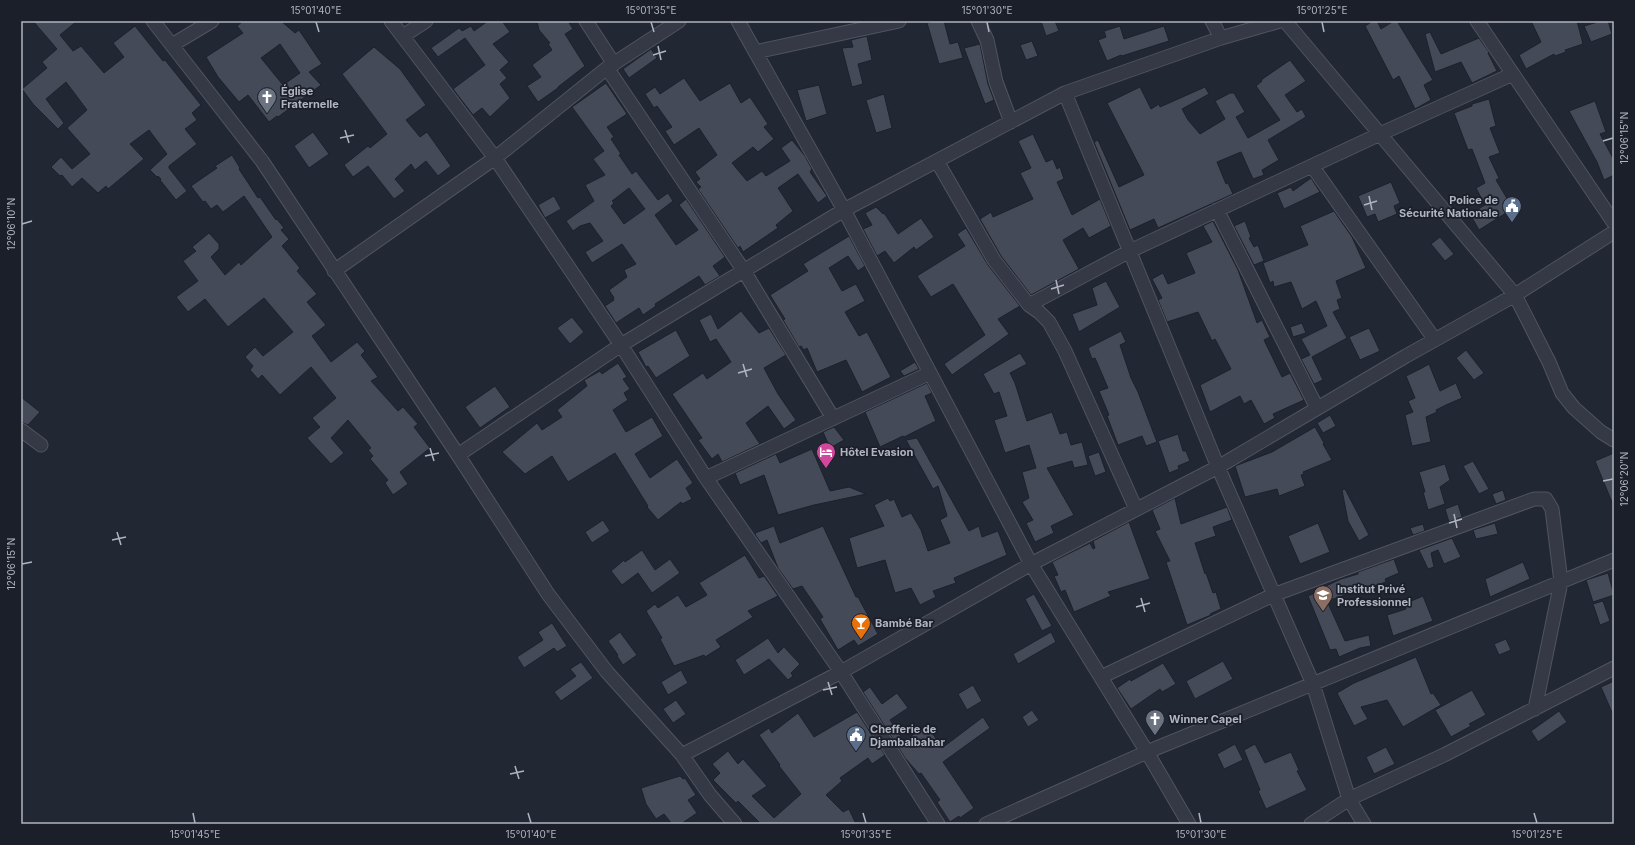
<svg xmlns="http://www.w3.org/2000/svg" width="1635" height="845" font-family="Inter,sans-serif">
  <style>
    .building { fill: #444a58; stroke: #1d212b; fill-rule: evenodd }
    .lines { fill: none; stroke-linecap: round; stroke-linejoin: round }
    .minor-casing { stroke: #50545f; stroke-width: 15 }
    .minor { stroke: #353945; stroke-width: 13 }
    .ticks { fill: none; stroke: #b0b4c1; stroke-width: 1.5 }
    .labels { text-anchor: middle; stroke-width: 3.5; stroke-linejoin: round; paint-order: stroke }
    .poi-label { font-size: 11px; font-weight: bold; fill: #b0b4c1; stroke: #1b1f29; text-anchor: start }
    .neatline { fill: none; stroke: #b0b4c1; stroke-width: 1.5 }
    .ticks-label { font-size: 10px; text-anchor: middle; fill: #b0b4c1 }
  </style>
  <rect width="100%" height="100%" fill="#222734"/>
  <path class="building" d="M33,21H77L60,35L73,51L81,46L104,73L124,57L113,43L135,26L163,61L165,60L201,105L192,113L197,120L185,129L197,144L169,166V168L187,191L176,200L160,180L161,179L158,176L157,177L150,170L167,154L149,130L130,144L144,159L108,189L106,186L98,193L82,178L72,187L62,175L60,176L51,167L61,157L72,169L90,154L67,128L87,110L66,82L46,99L64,123L58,129L33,104L22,89L47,68L42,62L57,49Z
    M243,21H281L295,33L299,30L322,64L309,72L321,85L278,117L277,116L269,122L248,95L239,102L218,77L206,57L243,33L237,26ZM280,44L300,73L283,85L261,58Z
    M488,21H502L510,32L493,44L509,62L500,70L507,78L500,84L510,98L490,117L482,108L473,115L453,89L485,65L465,38L438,57L431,48L459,28L462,31L471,26L474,31Z
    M537,21H568L573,29L565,34L585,66L558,87V88L538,102L527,86L541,77L532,65L552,50L548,44L550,43L539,30Z
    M934,21H944L950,44L958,42L963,58L939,64L927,23Z
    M1041,21H1055L1059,31L1046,36Z
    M1373,21H1377L1381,29L1394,21H1397L1433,80L1424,85L1431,100L1415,109L1399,76L1393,80L1365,26Z
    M1531,21H1577L1583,44L1565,50L1566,52L1555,56L1554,54L1526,69L1519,55L1541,42Z
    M1601,21H1608L1612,34L1591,42L1584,26Z
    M1120,26L1124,39L1164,26L1169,41L1122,56L1121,55L1107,61L1098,40L1106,37L1104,31Z
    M1430,32L1441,54L1479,38L1489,52L1488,53L1497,71L1472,83L1461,62L1435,72L1425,34Z
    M867,36L872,60L858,64L863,84L852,87L842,48L853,47L851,40Z
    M1032,41L1038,56L1026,60L1020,45Z
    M980,44L988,84L994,100L985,104L964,48Z
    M374,47L400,69L426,105L406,120L420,137L427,132L451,166L438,176L426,161L415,170L411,164L395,179L405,191L394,199L368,166L353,177L344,165L368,146L370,148L387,134L342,74Z
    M651,49L657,58L629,78L623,69Z
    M1290,60L1306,81L1285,95L1297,112L1302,109L1306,117L1268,140L1279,160L1262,170L1264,175L1253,179L1241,152L1217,162L1226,184L1228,183L1233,194L1158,228L1154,219L1130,230L1094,142L1098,140L1119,187L1144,175L1107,103L1140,87L1151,109L1159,104L1160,107L1205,87L1209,94L1182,109L1188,120L1200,134L1225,119L1215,101L1230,93H1234L1245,112L1236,117L1248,138L1280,120L1256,86L1262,81L1261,80Z
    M684,78L700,101L730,83L741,103L750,97L768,124L764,127L774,139L758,152L753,147L732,163L747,181L762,171L766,176L790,161L781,148L792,140L805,156L812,169L810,172L827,196L818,203L798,174L778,188L793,211L776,225L778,228L743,252L740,246L738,248L698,189L701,187L696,182L700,179L695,172L717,155L699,128L674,145L665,131L672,127L657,106L654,108L645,94L655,87L660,94Z
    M606,83L627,114L607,127L614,137L611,139L621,154L619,155L632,174L636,171L658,200L668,193L673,201L655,215L676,245L698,230L679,205L686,199L725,257L713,266L720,276L705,285L699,276L655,304L656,306L643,315L639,308L616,323L605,306L614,300L613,298H614L609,290L627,277L624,270L636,264L622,244L592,263L585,252L603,241L590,223L580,226L573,231L566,221L594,201L585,185L605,175L593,159L604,151L572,107ZM629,188L645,209L624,224L611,206L614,203L612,201Z
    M819,85L827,114L806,121L797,90Z
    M884,94L892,128L876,133L866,100Z
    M1489,99L1496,126L1490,128L1500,153L1489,157L1499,178L1496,180L1511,205L1504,209L1506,213L1479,230L1470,214L1485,205L1476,188L1485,183L1472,149L1468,150L1454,113L1472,106V104Z
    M1595,101L1606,132L1600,134L1614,160V175L1604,180L1597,162L1569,111Z
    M313,132L329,154L309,168L294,146Z
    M1033,134L1046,162L1053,159L1057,169L1060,167L1064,179L1057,182L1072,215L1100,199L1111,226L1089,238L1083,228L1063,240L1079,269L1031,295L1001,256L980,219L991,212L993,217L1033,199L1020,173L1031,168L1018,141Z
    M232,155L240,168L239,169L258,198L260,197L276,220L277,219L284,228L281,230L289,239L282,246L300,268L297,271L317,294L307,302L326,325L312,336L331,362L357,342L365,351L361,355L378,377L371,381L398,411L403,407L418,424L414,427L430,448L400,472L408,484L393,495L385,483L388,480L370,459L373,456L368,450L371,448L348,420L331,438L344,453L331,464L307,438L320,427L312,418L336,398L311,367L280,395L262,375L258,379L250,370L253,366L245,357L255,347L263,356L293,332L264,298L228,327L205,299L188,312L176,297L198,281L183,261L196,251L192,247L209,233L219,244V249L211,257L225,275L239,262L241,265L272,237L244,196L223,212L217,205L211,209L205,201L203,202L191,186L217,168L215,166Z
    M1311,178L1320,192L1284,209L1277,193L1291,187L1293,191Z
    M1391,182L1400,203L1394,206L1397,214L1378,222L1375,214L1367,217L1358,196Z
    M554,196L561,209L545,218L538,205Z
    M876,207L883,214L884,213L898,234L921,218L934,237L916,250L914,247L894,263L885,251L877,256L863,229L872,225L865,213Z
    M1334,211L1352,237L1366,268L1336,281L1342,298L1337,300L1340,309L1333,312L1347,338L1312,357L1323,380L1314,384L1301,359L1310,355L1301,339L1327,326L1316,301L1302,309L1291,282L1274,287L1273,281L1270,283L1263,263L1308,245L1300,226Z
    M1213,221L1238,270L1257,323L1262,320L1270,337L1264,340L1282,377L1290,373L1304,400L1273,414L1275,418L1264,424L1251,400L1244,404L1240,396L1210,412L1200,385L1231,369L1215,339L1212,341L1198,312L1167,322L1158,300L1162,298L1152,279L1163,273L1168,284L1195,273L1186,253L1212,242L1203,226Z
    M1245,221L1251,237L1249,238L1254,247L1258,245L1264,261L1254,265L1234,226Z
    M966,228L988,265L1020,306L998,319L1009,334L952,375L944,364L985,335L953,284L931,297L917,276L965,246L957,234Z
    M849,236L865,266L858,271L848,256L829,268L842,291L856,284L865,301L845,312L859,336L867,332L891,377L862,392L846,360L817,372L807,348L804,350L801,346L799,347L783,320L785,319L770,295L808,271L803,264Z
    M1440,237L1454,254L1445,261L1431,244Z
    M1106,281L1120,307L1079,332L1072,314L1097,305L1092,288Z
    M741,311L759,333L769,328L786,355L764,368L778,394L796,420L784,429L768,406L746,423L760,444L722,462L718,454L712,459L698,440L702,438L672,394L703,373L707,379L731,362L716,339L710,342L699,320L711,314L718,329Z
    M572,317L584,332L570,344L557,328Z
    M1302,323L1306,333L1293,337L1290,327Z
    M1369,328L1380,351L1360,360L1349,337Z
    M676,330L690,356L656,378L648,366L646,367L638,352Z
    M1121,331L1126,342L1120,345L1131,378L1138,392L1157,442L1146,446L1142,436L1118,445L1107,416L1109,415L1099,391L1108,388L1095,358L1092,359L1088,348Z
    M1466,350L1484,373L1474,380L1456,358Z
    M1020,353L1027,364L1010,373L1015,383L1027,421L1052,412L1060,434L1067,432L1071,445L1082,442L1088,465L1074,468L1072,461L1047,468L1074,515L1051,526L1054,533L1035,542L1026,523L1033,520L1022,502L1029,498L1022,472L1036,468L1029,445L1005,453L994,420L1007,416L999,392L994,394L983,374Z
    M915,362L919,369L904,376L900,371Z
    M618,363L627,377L623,379L630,389L624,393L628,400L613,410L626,432L652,417L663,436L635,454L650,478L677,459L693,483L686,488L692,499L682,504L681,502L658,520L647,507L648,506L615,453L568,482L552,456L525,474L502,452L537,423L542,430L562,417L557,410L587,386L584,380L600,371L602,374Z
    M1429,364L1440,391L1456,383L1462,398L1446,405L1436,410L1437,412L1426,417L1431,442L1412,446L1405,415L1413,412L1408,401L1415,398L1406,376L1422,368Z
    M927,383L932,393L925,396L936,421L904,437L903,436L880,447L865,412Z
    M495,386L510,407L480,428L465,407Z
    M21,397L40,412L28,425L21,422Z
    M1330,415L1336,426L1323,433L1317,423Z
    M834,427L844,440L830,448L823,432Z
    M1315,427L1324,443L1323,444L1332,460L1303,472L1304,474L1301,475L1305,486L1279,496L1277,489L1245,497L1235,466L1272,452Z
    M1178,434L1183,451H1186L1190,461L1178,466L1179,469L1169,473L1158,441Z
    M917,438L969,531L979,526L982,537L998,531L1007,555L954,578L956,583L933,591L936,597L920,605L911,588L895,593L885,560L857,568L849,538L884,526L874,505L888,498L890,501L894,499L902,517L911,513L921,530L928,551L950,543L940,520L947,516L938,486L933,489L906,440Z
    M812,449L830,491L849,487L866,494L814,505L778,515L764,475L740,485L735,473L776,454L780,463Z
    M1099,452L1106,472L1095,476L1088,456Z
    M1614,453V507L1595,461Z
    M1473,461L1489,489L1479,494L1463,466Z
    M1445,464L1450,480L1440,487L1445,504L1428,510L1423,492H1425L1419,472Z
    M1345,489L1369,535L1359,541L1348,521L1342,490Z
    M1503,490L1506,500L1496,504L1492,494Z
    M1175,498L1181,524L1227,507L1232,520L1213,527L1216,536L1195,543L1205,574L1206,573L1213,593L1216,592L1221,609L1210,614L1211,615L1187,625L1166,562L1170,561L1155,531L1160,529L1152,510Z
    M1458,504L1462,517L1449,522L1445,509Z
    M603,520L610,531L592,543L585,532Z
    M1129,522L1150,579L1108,592L1111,596L1074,612L1065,590L1061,592L1054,576L1058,575L1052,562L1090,543L1093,549L1095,548L1093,541Z
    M1318,523L1330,552L1300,564L1288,536Z
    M1495,523L1498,534L1476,539L1473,530Z
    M1423,524L1425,531L1413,535L1410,528Z
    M774,526L780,543L823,526L856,597H858L878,634L858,646L854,640L838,650L820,619L823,617L802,586L793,589L778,568L767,540L761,543L756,536L755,533Z
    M1452,538L1461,557L1444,564L1438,550L1431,553L1434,567L1428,569L1419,550Z
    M642,550L655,570L670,559L680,573L652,593L638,573L622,585L611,571L624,560L625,562Z
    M745,555L759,578L764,576L778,596L748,611L753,617L716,640L721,647L705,657L704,655L674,666L660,639L662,638L646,611L655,604L658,608L678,595L686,607L707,595L699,583Z
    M1394,559L1399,573L1385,579L1386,582L1327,601L1345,641L1369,635L1371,646L1360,648L1339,657L1336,649L1330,650L1308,596L1326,588V586L1341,579L1358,574V572Z
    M1523,562L1530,579L1490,597L1485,579Z
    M1608,573L1614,595L1593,602L1586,580Z
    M1034,594L1052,626L1042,631L1025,599Z
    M1423,596L1433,621L1393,636L1387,615L1406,609L1404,604Z
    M1603,601L1610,621L1600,625L1593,604Z
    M552,623L567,646L557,652L554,648L524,668L517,657L543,640L538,632Z
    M620,632L637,655L623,665L617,656L618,655L608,641Z
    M1051,632L1056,642L1018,664L1013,654Z
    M768,638L778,653L784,647L800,664L791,673L793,676L788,680L769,659L744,675L735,660Z
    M1506,639L1511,650L1499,655L1494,644Z
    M1416,657L1431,694L1433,693L1441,705L1403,727L1387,700L1361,707L1368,719L1354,726L1337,693L1354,683Z
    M1223,661L1233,679L1195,699L1186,681Z
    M581,662L593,678L561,701L554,692L576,676L570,669Z
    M1163,663L1176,684L1162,692L1160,689L1131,709L1117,688L1130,679L1131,681Z
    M681,670L688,683L668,695L661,682Z
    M1614,681V717L1601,687Z
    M973,685L982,701L967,710L958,694Z
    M870,687L882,704L897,693L908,708L890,720L904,741L927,725L942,748L983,717L990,728L943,762L974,808L960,818L959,816L950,822L937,802L940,800L921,773L919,774L905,758L863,692Z
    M1472,690L1486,715L1469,724L1471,726L1451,737L1435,710Z
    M676,700L686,714L673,723L663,709Z
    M1032,710L1039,720L1028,727L1022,717Z
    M1559,711L1567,722L1538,742L1531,731Z
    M857,712L885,755L872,764L868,758L840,778L842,781L826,795L843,812L849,809L856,824H761L738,801L736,803L713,780L720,773L712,764L728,751L738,764L743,759L767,786L752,796L774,818L801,794L779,766L780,765L759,735L769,728L772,733L798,713L814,737Z
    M1235,744L1243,760L1224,769L1217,754Z
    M1255,744L1265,763L1291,752L1299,770L1297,771L1307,790L1266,809L1258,791L1260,790L1244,750Z
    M1386,747L1395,764L1374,774L1366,757Z
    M680,776L683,779L685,778L696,795L688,800L697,813L681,824H672L664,814L656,819L646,804L641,788Z"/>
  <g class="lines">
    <defs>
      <path id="minor" d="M153,21L262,161L458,455L548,594L607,672L682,755L710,795L735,824
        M391,21L495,158L621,345L706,478L841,672L938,824
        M586,21L614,64
        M738,21L844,210L1031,564L1147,752L1189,824
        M978,21L987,40L996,82L1011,122
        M1212,21L1221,38
        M1285,21L1515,295L1549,362L1562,393L1574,408L1601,432L1614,440
        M1477,21L1614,223
        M403,36L426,21
        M172,45L212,21
        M755,52L899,21
        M607,68L744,271L833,418
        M1065,93L1218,467L1313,684L1349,799L1364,824
        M937,161L994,260L1029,305L1039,312L1049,322L1065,351L1136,509
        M1312,166L1435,340
        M1217,210L1317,408
        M334,271L495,158L607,68L679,21
        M1029,305L1130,251L1380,134L1513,74
        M21,430L41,445
        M458,455L621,345L844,210L1065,93L1221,38L1280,21
        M706,478L930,373
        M1101,677L1273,595L1534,499H1546L1552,509L1561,582L1535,709
        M682,755L841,672L1031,564L1218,467L1406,356L1515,295L1614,232
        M986,824L1147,752L1614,560
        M1311,824L1349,799L1444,755L1614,668"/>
    </defs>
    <use href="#minor" class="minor-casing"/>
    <use href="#minor" class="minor"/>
  </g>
  <path class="ticks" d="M316,22L319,32M651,22L654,32M987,22L989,32M1322,22L1324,32M658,46L661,60M653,55L666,51M345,130L349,143M340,138L354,135M1603,141L1613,138M1369,196L1372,210M1364,205L1377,201M22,224L32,221M1056,280L1059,294M1051,289L1064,285M743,364L747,377M738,373L752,369M430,448L434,461M425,456L439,453M1603,481L1613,479M1454,514L1457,528M1449,523L1462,519M117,532L121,545M112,540L126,537M22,564L32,562M1141,598L1145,612M1136,607L1150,603M828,682L832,695M823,690L837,687M515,766L519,779M510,774L524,771M193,813L195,823M528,813L531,823M863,813L866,823M1199,813L1201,823M1534,813L1537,823"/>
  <defs>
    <symbol id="church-pin" viewBox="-11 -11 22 30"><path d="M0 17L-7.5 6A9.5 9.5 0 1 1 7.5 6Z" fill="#6b7280" stroke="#1b1f29"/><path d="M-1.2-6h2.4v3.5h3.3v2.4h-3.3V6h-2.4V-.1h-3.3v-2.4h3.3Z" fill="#fff"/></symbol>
    <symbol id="civic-pin" viewBox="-11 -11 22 30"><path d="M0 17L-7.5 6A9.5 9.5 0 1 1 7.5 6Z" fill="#5c6f8a" stroke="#1b1f29"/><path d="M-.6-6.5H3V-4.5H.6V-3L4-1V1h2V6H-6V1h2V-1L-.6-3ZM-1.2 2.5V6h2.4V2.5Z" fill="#fff"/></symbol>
    <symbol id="hotel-pin" viewBox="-11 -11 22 30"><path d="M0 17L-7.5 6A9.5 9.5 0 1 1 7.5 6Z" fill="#d1479c" stroke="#1b1f29"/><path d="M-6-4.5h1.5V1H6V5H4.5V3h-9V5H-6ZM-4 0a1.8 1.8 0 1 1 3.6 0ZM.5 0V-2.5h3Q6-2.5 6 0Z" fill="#fff"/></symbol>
    <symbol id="university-pin" viewBox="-11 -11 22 30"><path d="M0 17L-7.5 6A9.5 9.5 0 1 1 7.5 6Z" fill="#8d6e63" stroke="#1b1f29"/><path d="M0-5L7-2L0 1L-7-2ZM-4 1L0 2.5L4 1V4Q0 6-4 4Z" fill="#fff"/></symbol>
    <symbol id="bar-pin" viewBox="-11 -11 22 30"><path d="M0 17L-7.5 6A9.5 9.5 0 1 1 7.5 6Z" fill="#e8710a" stroke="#1b1f29"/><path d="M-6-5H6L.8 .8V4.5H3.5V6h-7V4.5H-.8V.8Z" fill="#fff"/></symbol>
  </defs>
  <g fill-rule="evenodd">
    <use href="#church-pin" x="256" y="86" width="22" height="30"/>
    <use href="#civic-pin" x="1501" y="195" width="22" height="30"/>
    <use href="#hotel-pin" x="815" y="441" width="22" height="30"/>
    <use href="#university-pin" x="1312" y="584" width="22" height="30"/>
    <use href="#bar-pin" x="850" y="612" width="22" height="30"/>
    <use href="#church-pin" x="1144" y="708" width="22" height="30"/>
    <use href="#civic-pin" x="845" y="724" width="22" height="30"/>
  </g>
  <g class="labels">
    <g class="poi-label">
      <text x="281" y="95">Église<tspan x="281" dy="13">Fraternelle</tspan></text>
      <text x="1498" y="204" text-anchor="end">Police de<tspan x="1498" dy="13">Sécurité Nationale</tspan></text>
      <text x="840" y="456">Hôtel Evasion</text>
      <text x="1337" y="593">Institut Privé<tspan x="1337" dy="13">Professionnel</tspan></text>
      <text x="875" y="627">Bambé Bar</text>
      <text x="1169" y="723">Winner Capel</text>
      <text x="870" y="733">Chefferie de<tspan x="870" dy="13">Djambalbahar</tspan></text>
    </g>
  </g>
  <rect width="1635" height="845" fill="none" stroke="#1b1f29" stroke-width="44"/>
  <rect x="22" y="22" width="1591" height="801" class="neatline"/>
  <g class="ticks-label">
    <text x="316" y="14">15°01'40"E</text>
    <text x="651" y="14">15°01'35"E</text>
    <text x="987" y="14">15°01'30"E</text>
    <text x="1322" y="14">15°01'25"E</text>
    <text transform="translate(1624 138) rotate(-90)" y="4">12°06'15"N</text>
    <text transform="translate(11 224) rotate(-90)" y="4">12°06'10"N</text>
    <text transform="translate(1624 479) rotate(-90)" y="4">12°06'20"N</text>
    <text transform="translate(11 564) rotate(-90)" y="4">12°06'15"N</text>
    <text x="195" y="838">15°01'45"E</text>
    <text x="531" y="838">15°01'40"E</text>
    <text x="866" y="838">15°01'35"E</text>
    <text x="1201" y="838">15°01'30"E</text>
    <text x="1537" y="838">15°01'25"E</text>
  </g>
</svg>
